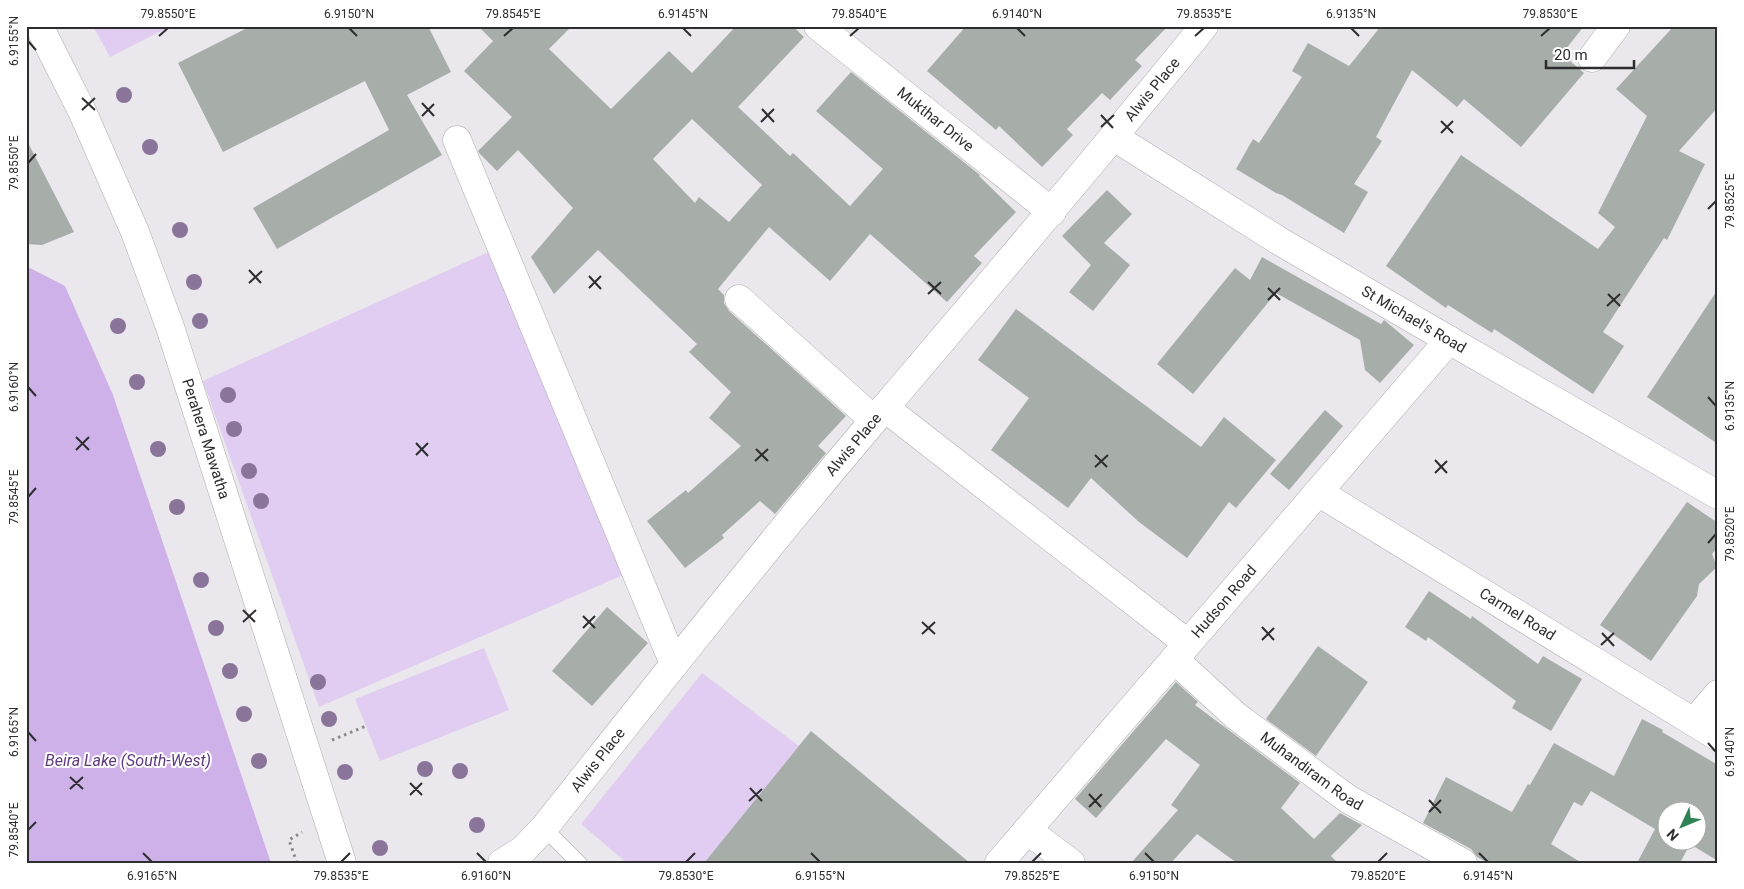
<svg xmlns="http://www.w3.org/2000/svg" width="1744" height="889" font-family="Roboto,sans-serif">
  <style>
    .green { fill: #e0cdf1 }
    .water { fill: #cfb1e9 }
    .building { fill: #a7ada9; fill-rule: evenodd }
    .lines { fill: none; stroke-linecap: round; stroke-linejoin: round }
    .service-casing { stroke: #afacb1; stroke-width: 16 }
    .minor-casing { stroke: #afacb1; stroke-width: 29 }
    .tertiary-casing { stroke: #afacb1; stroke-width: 29 }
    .secondary-casing { stroke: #afacb1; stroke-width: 29 }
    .path { stroke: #8b898d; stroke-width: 3; stroke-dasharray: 2.5 4; stroke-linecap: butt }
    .service { stroke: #fff; stroke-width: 15 }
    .minor { stroke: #fff; stroke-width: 28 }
    .tertiary { stroke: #fff; stroke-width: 28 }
    .secondary { stroke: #fff; stroke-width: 28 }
    .tree { fill: #8a749a }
    .ticks { fill: none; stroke: #2d2c2e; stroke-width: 2 }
    .labels { text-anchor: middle; stroke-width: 4; stroke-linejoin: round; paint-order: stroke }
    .street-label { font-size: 15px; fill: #2d2c2e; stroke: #fff }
    .water-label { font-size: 16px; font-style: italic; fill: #5f397c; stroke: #fff }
    .neatline { fill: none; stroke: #2d2c2e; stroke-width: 2 }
    .ticks-label { font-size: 12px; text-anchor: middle; fill: #2d2c2e }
  </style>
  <rect width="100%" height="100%" fill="#eae7ed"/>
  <path class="green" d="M93,26H171L110,57Z
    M495,249L630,572L319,707L203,381Z
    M484,648L509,710L380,761L355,699Z
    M702,673L799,746L704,863H627L581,824Z"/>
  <path class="water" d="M26,266L65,286L113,395L271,863H26Z"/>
  <path class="building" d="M251,26H428L451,72L407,95L442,155L277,249L253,208L389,130L365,81L223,152L178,63Z
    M478,26H572L549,49L611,109L669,51L692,73L736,26H793L804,37L738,107L790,156L793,153L850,206L883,169L816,111L851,72L980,175L979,176L1016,212L974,256L982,263L947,302L870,234L830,281L769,227L718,289L724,295V303L729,311L846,416L818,446L826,453L775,514L760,501L722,535L724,538L685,568L647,521L686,490L688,493L741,446L709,418L731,392L689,352L697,344L598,250L554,294L531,257L573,208L518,150L497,171L480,154L478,151L512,117L464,71L493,41ZM692,119L762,185L729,222L699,197L695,203L653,159Z
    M966,26H1168L1135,60L1142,66L1110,100L1102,93L1067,129L1073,135L1042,167L999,126L996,130L927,71Z
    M1381,26H1584L1562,54L1584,73L1521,147L1464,99L1457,107L1412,70L1376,137L1382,141L1354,184L1368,192L1344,233L1282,195L1276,193L1236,169L1253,139L1259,143L1302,77L1292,71L1308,43L1349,66Z
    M1674,26H1718V107L1679,151L1705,164L1667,240L1664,238L1603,332L1624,346L1593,394L1494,329L1492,333L1448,305L1446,308L1386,266L1461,155L1598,249L1615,227L1598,213L1647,116L1616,89Z
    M26,139L74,232L42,245L26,244Z
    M1107,190L1132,214L1104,243L1130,265L1093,311L1069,292L1091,265L1062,236Z
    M1262,257L1381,324L1384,320L1414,345L1380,383L1365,370L1360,340L1276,293L1193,394L1157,364L1235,268L1250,280Z
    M1718,289V444L1647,397Z
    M1016,309L1201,447L1224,417L1276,460L1236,508L1229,502L1187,558L1139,522L1091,478L1068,508L991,450L1029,398L978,360Z
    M1325,410L1343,426L1289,490L1270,474Z
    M1687,502L1718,523V547L1712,554L1717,567L1699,584L1697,596L1651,661L1600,625Z
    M1429,591L1471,619L1472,616L1538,664L1543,656L1582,679L1551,731L1512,708L1516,701L1428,637L1426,641L1405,627Z
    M607,607L648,643L592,706L552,671Z
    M1318,646L1368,682L1316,756L1266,719Z
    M1176,682L1198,702L1195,705L1300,783L1281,808L1314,839L1340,813L1362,825L1331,856L1338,863H1237L1197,834L1171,863H1131L1178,810L1171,805L1200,765L1166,739L1096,818L1075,799Z
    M1642,719L1663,730L1662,732L1718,765V861L1690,844L1680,863H1637L1655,829L1591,791L1582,806L1574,802L1551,844L1582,863H1488L1477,857L1471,849L1423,823L1446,777L1512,812L1528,784L1530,785L1554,743L1614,776ZM1666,812H1696V842H1666Z
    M811,731L970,863H704Z"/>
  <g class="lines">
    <defs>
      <path id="service" d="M544,828L579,863"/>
      <g id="minor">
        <path id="s1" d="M818,26L1052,212"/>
        <path d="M1592,58L1616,26"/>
        <path id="s2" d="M1114,137L1281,242L1449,340L1718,495"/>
        <path d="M457,140L674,664"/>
        <path d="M739,299L874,420"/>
        <path d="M885,408L1187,643"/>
        <path id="s3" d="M1318,492L1718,737"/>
        <path id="s4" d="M1174,659L1236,716L1348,799L1463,863"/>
        <path d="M1694,722L1718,694"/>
        <path d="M1027,830L1071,863"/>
        <path id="s5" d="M999,863L1449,340"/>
      </g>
      <g id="tertiary">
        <path id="s6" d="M502,863L523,850L544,828C653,691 762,552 876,418C986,288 1097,159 1204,26"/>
      </g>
      <g id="secondary">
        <path id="s7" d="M39,26L82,111L135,232L170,327L342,863"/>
      </g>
    </defs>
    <use href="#service" class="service-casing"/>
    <use href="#minor" class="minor-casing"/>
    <use href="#tertiary" class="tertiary-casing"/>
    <use href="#secondary" class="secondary-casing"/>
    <path class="path" d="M332,740L366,726
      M297,863L289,840L302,832"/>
    <use href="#service" class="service"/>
    <use href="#minor" class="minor"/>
    <use href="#tertiary" class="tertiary"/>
    <use href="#secondary" class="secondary"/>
  </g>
  <g class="tree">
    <circle cx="124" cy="95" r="8"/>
    <circle cx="150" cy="147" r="8"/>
    <circle cx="180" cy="230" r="8"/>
    <circle cx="194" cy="282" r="8"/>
    <circle cx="200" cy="321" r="8"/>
    <circle cx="118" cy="326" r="8"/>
    <circle cx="137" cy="382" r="8"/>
    <circle cx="228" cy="395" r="8"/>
    <circle cx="234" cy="429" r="8"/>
    <circle cx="158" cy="449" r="8"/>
    <circle cx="249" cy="471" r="8"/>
    <circle cx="261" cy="501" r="8"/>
    <circle cx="177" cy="507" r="8"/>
    <circle cx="201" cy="580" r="8"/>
    <circle cx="216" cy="628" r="8"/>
    <circle cx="230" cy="671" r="8"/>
    <circle cx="318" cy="682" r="8"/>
    <circle cx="244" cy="714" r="8"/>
    <circle cx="329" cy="719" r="8"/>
    <circle cx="259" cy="761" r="8"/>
    <circle cx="425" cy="769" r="8"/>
    <circle cx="460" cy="771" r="8"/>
    <circle cx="345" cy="772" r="8"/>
    <circle cx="477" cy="825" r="8"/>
    <circle cx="380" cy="848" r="8"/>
  </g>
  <path class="ticks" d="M349,28L357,36M683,28L691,36M1017,28L1025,36M1351,28L1359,36M159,36L168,28M504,36L513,28M850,36L859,28M1195,36L1204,28M1541,36L1550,28M28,41L36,50M82,98L95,110M422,103L434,116M762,109L774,122M82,110L95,98M1101,115L1113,128M422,116L434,104M1441,121L1453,133M761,122L774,109M1101,127L1114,115M1441,133L1453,121M28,163L36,154M1708,209L1716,201M249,270L261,283M589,276L601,289M928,282L941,294M249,283L262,271M589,288L601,276M1268,288L1280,300M928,294L941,282M1608,294L1620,306M1268,300L1280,288M1607,306L1620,294M28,387L36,396M1708,397L1716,406M76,437L89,450M416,443L428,456M756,449L768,461M76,450L89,437M416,455L428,443M1095,455L1107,467M1435,460L1447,473M755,461L768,449M1095,467L1108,455M1435,473L1447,461M28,497L36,488M1708,543L1716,534M243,610L255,622M583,616L595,628M243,622L256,610M922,622L935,634M1262,627L1274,640M583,628L595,616M1602,633L1614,646M922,634L935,622M1262,640L1274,628M1601,645L1614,633M28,732L36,741M1708,743L1716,752M70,777L83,789M410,783L422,795M750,788L762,801M70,789L83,777M1089,794L1101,807M410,795L422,783M1429,800L1441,813M749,801L762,789M1089,807L1102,794M1429,812L1441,800M28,830L36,822M143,853L152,862M477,853L486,862M811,853L820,862M1145,853L1154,862M1479,853L1488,862M341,862L350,853M686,862L695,853M1032,862L1041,853M1378,862L1387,853"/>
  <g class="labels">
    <g class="street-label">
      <text dy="5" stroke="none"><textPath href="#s6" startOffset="1012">Alwis Place</textPath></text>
      <text dy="5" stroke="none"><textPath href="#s1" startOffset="150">Mukthar Drive</textPath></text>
      <text dy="5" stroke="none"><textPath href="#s2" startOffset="351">St Michael's Road</textPath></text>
      <text dy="5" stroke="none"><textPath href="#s7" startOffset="446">Perahera Mawatha</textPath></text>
      <text dy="5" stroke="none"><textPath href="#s6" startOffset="548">Alwis Place</textPath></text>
      <text dy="5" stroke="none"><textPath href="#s5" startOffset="345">Hudson Road</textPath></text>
      <text dy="5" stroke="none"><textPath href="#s3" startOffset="234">Carmel Road</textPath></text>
      <text dy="5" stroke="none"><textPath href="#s6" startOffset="142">Alwis Place</textPath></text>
      <text dy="5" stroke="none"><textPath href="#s4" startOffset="178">Muhandiram Road</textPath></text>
    </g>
    <g class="water-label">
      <text x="128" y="766">Beira Lake (South-West)</text>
    </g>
  </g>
  <rect width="1744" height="889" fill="none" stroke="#ffffff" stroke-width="55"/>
  <g transform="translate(1682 826) rotate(226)"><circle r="24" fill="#ffffff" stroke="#ababab"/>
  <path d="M0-4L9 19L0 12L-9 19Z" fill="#2f8254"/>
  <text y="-8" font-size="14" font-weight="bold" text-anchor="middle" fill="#2d2c2e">N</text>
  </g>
  <path d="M1546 60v8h88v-8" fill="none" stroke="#2d2c2e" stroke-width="2.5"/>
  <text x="1554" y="60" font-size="15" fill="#2d2c2e" stroke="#ffffff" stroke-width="4" paint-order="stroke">20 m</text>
  <rect x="28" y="28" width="1688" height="834" class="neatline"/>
  <g class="ticks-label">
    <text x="168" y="18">79.8550°E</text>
    <text x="349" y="18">6.9150°N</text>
    <text x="513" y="18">79.8545°E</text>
    <text x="683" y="18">6.9145°N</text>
    <text x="859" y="18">79.8540°E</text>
    <text x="1017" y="18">6.9140°N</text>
    <text x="1204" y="18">79.8535°E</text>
    <text x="1351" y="18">6.9135°N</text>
    <text x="1550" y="18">79.8530°E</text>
    <text transform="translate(14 41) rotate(-90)" y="4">6.9155°N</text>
    <text transform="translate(14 163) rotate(-90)" y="4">79.8550°E</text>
    <text transform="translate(1730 201) rotate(-90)" y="4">79.8525°E</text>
    <text transform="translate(14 387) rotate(-90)" y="4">6.9160°N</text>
    <text transform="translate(1730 406) rotate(-90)" y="4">6.9135°N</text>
    <text transform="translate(14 497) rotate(-90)" y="4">79.8545°E</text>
    <text transform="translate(1730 534) rotate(-90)" y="4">79.8520°E</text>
    <text transform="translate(14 732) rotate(-90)" y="4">6.9165°N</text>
    <text transform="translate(1730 752) rotate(-90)" y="4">6.9140°N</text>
    <text transform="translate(14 830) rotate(-90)" y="4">79.8540°E</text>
    <text x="152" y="880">6.9165°N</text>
    <text x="341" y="880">79.8535°E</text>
    <text x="486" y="880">6.9160°N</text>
    <text x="686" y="880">79.8530°E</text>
    <text x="820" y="880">6.9155°N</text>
    <text x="1032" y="880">79.8525°E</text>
    <text x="1154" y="880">6.9150°N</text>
    <text x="1378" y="880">79.8520°E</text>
    <text x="1488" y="880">6.9145°N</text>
  </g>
</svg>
